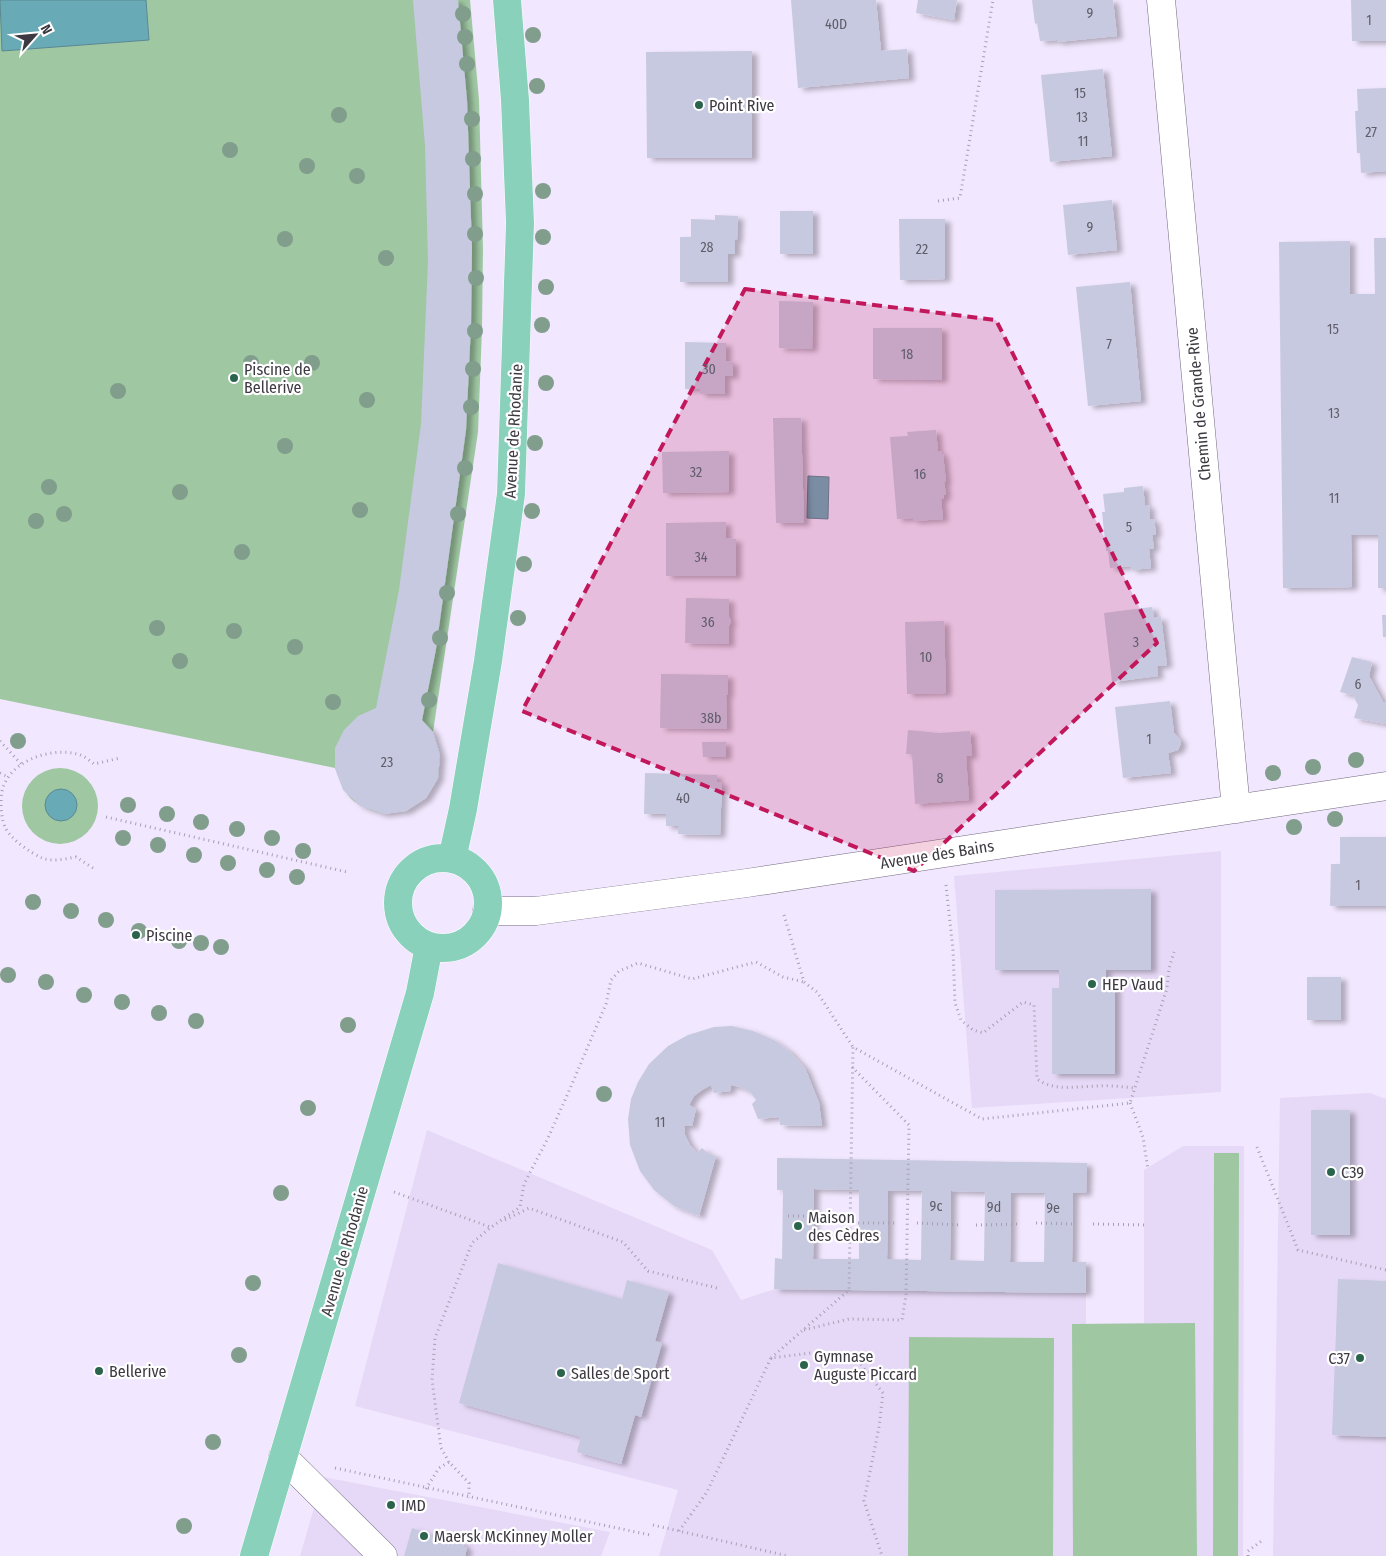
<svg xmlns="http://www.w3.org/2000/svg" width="1386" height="1556" font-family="'Fira Sans Condensed',sans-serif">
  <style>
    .built { fill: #e6d9f7 }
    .green { fill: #9fc7a2 }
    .water { fill: #68aab6; stroke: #5b8893 }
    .building { fill: #c7c9e0; fill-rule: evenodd; filter: url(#shadow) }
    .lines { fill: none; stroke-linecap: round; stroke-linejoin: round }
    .minor-casing { stroke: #72697e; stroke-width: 29 }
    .major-casing { stroke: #fff; stroke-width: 29 }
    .path { stroke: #a79fb1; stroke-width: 3; stroke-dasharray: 1 4; stroke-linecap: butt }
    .minor { stroke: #fff; stroke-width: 28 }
    .major { stroke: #8ad1bc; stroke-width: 28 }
    .tree { fill: #819d8c }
    .marked { fill: #c2185b; fill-opacity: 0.2; stroke: #c2185b; stroke-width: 4; stroke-dasharray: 10 6; stroke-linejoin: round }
    .poi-dot { fill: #2b644d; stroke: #fff; stroke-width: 2 }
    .labels { text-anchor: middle; stroke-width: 4.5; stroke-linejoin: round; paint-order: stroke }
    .number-label { font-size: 14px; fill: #605d6a }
    .poi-label { font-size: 16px; fill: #3d3942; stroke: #fff; text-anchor: start }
    .street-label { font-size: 16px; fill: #3d3942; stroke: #fff }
  </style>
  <defs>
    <filter id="shadow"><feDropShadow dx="5.5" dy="3" stdDeviation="2.5" flood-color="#0004"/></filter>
  </defs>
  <rect width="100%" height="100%" fill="#f1e7fe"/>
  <path class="built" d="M1221,851V1092L972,1108L954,876Z
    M1370,1093L1386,1099V1556H1273L1280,1098Z
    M427,1130L712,1250L741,1300L775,1289L1086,1293V1324L1144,1323V1170L1183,1146H1244L1243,1556H659L678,1490L355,1406Z
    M323,1477L610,1532L601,1556H300Z"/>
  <path class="green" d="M0,0H470L479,100L483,249L482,328L478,432L433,732L440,755L438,778L383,814C351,804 347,799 335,768L0,699Z
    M22 806a38 38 0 1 1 76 0a38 38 0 1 1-76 0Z
    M1214,1153H1239L1238,1556H1213Z
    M1195,1323L1197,1556H1073L1072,1324Z
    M909,1337L1054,1338L1053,1556H908Z"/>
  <path class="water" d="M0,0H146L149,40L2,51Z
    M808,476L829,477L828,519L807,518Z
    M45 805a16 16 0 1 1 32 0a16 16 0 1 1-32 0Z"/>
  <path class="building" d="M413,0H458L467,100L472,248L471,325L466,430L436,649L422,720L433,732L440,755L438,778L426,798L406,811L383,814L360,806L343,790L335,768V748L344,730L358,716L376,708L399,590L421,424L428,261L425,146Z
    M791,0H876L881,51L907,49L909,78L798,88Z
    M918,0H957L954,20L916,13Z
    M1032,0H1113L1117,36L1057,42V40L1040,41L1037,23L1035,24Z
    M1351,0H1386V41H1352Z
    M752,51V158H647L646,52Z
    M1103,69L1112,156L1050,162L1041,75Z
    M1386,88V171L1361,173L1360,153H1357L1355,111H1358L1357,89Z
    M1112,200L1117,250L1068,255L1063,205Z
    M780,211H813V254H780Z
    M715,215L738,216L737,240H735V254H728V282H680V237H691V219L715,220Z
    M899,219H945V279L900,280Z
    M1374,238H1386V588H1378V535H1351L1352,587L1283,588L1279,242L1350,241V294H1375Z
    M1130,282L1141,401L1088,406L1076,287Z
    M779,301L813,302L812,349L779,348Z
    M873,328H942V380L873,379Z
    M685,342L726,343V361L733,362V376H725V394H700V389H685Z
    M773,418H801L804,523H776Z
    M936,430L938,452L941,451L942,455L943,454L946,482H944L946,495H944V498L941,499L943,519L913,521V518L897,519L890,437L908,436L907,432Z
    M729,451V492L663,493L662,452Z
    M1143,486L1145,506L1149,505L1150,520L1154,519L1156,534L1152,535L1154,548L1149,549L1151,568L1132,570L1131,566L1110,568L1108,551H1106L1102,512H1105L1103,494L1124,492V488Z
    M726,522V538L736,539V576H666V523Z
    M686,598L729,599V617L731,621L729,626V644L685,643Z
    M1152,607L1154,618L1161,617L1167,665L1157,666L1158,676L1112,682L1104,613Z
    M1382,615H1386V637H1383Z
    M944,621L946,693L907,694L905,622Z
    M1352,657L1372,662L1369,676L1383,702H1386V724L1354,718L1358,705L1353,695L1340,692Z
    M661,674L728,675V695H726L727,729L660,728Z
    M1170,701L1174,733L1181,741L1180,746L1178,750L1168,753L1171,773L1123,778L1115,707Z
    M908,730L939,733L970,731L972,756H966L969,800L915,804L912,754H906Z
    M702,742H726V757H703Z
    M645,773L717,775V782H722L720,835L678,834V826H666V814H644Z
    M1340,837H1386V906H1330L1331,864H1340Z
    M1151,889V970H1106V982H1115V1074H1052V988H1059V970H995V890Z
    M1307,977H1341V1020H1307Z
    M732,1026L753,1031L774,1040L789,1051L805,1068L819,1103L822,1126L780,1125L779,1117L758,1119L752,1104L756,1100L750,1092L740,1087L731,1085L730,1091L714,1093L711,1085L702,1090L694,1096L689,1105L696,1109L692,1126H684L685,1135L690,1145L697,1153L702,1148L708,1153L716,1156L699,1216L674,1206L654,1190L640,1171L630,1145L628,1119L631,1099L638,1082L649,1064L668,1046L688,1035L714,1027Z
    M1311,1110H1350V1235H1311Z
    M777,1158L1087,1163L1086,1193H1073L1072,1262H1086V1293L774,1289L775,1258L782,1259L783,1190H777ZM814,1189L859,1190V1259H813ZM888,1191H922L921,1260L887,1259ZM951,1191L985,1192L984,1261L950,1260ZM1011,1193H1045L1044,1262H1010Z
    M498,1263L622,1299L627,1280L669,1292L655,1341L662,1343L641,1417L635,1415L621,1464L577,1452L581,1437L459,1403Z
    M1338,1279L1386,1281V1437L1332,1435Z
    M412,1528L464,1544L463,1546L467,1548L465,1556H404Z"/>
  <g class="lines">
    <defs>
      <path id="minor" d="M1161,0L1236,809
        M487,911H536L747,883L1386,786
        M283,1457L383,1556"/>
      <path id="major" d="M398 903a45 45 0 1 1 90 0a45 45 0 1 1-90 0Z
        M452,859L463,809L488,661L511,494L520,223L515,100L507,0
        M254,1556L420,993L429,946"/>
    </defs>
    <use href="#minor" class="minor-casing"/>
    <use href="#major" class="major-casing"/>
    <path class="path" d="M938,201L960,198L993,0
      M0,741L22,765
      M0,773L8,777
      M106,817L347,872
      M93,868L76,857C65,859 52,862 42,858C31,853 12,840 6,829C1,820 0,802 2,791C9,761 50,747 77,754C83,755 89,760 94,764L120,758
      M946,885L953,950L955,1003L961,1020L973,1030L983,1033L1023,1002L1034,1005L1037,1079C1055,1092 1078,1086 1099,1086C1111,1085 1123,1087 1135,1088
      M784,915L804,982L817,992L853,1047
      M1130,1103L1143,1137L1148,1170
      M1257,1147L1298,1250L1386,1270
      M394,1192L490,1227
      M788,1216H814
      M824,1216L851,1223H896
      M505,1220L529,1208L623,1242L648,1271L717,1288
      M917,1223L960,1225
      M1036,1223L1076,1224
      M1093,1224L1147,1225
      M976,1225L1019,1224
      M804,1330L849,1319L902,1320L906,1295L909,1125L852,1067
      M771,1358L849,1290L853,1047L982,1119L1130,1103L1167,988L1169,968L1174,952
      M449,1462L441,1448L432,1380L435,1338L472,1243L490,1228L520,1207L524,1184L548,1138L569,1091L606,1004L611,980L619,971L638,963L692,979L756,962L783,977L804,982
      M335,1468L650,1535
      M426,1489L439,1468L449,1462L469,1483V1498
      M653,1525L788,1556
      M679,1531L707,1492L771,1358L811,1353L857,1359L883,1393L879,1427L864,1501L882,1556
      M1248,1556V1551L1263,1540"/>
    <use href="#minor" class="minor"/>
    <use href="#major" class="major"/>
  </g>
  <g class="tree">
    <circle cx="463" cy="14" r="8"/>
    <circle cx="533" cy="35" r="8"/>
    <circle cx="465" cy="37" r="8"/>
    <circle cx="467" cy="64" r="8"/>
    <circle cx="537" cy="86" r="8"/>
    <circle cx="339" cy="115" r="8"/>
    <circle cx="472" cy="119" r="8"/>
    <circle cx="230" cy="150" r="8"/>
    <circle cx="473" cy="159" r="8"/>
    <circle cx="307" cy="166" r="8"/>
    <circle cx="357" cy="176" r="8"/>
    <circle cx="543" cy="191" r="8"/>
    <circle cx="475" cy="194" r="8"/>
    <circle cx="475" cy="234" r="8"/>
    <circle cx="543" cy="237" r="8"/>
    <circle cx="285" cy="239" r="8"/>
    <circle cx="386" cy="258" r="8"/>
    <circle cx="476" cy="278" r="8"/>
    <circle cx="546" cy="287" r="8"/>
    <circle cx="542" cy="325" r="8"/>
    <circle cx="475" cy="331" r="8"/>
    <circle cx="251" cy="363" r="8"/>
    <circle cx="312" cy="363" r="8"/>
    <circle cx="473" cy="369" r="8"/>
    <circle cx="546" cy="383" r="8"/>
    <circle cx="118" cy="391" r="8"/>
    <circle cx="367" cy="400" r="8"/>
    <circle cx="471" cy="407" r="8"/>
    <circle cx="535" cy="443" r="8"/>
    <circle cx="285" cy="446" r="8"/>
    <circle cx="465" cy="468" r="8"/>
    <circle cx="49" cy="487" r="8"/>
    <circle cx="180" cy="492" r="8"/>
    <circle cx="360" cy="510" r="8"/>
    <circle cx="532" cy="511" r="8"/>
    <circle cx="64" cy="514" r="8"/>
    <circle cx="458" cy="514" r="8"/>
    <circle cx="36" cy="521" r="8"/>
    <circle cx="242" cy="552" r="8"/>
    <circle cx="524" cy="564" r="8"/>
    <circle cx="447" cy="593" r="8"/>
    <circle cx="518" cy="618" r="8"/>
    <circle cx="157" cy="628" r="8"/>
    <circle cx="234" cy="631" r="8"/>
    <circle cx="440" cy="638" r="8"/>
    <circle cx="295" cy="647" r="8"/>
    <circle cx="180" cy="661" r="8"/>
    <circle cx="429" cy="700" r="8"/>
    <circle cx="333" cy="702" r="8"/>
    <circle cx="18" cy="741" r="8"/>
    <circle cx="1356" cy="760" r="8"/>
    <circle cx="1313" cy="767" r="8"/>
    <circle cx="1273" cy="773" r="8"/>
    <circle cx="128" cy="805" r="8"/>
    <circle cx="167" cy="814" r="8"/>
    <circle cx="1335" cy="819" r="8"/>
    <circle cx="201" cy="822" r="8"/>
    <circle cx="1294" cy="827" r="8"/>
    <circle cx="237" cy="829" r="8"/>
    <circle cx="123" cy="838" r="8"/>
    <circle cx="272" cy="838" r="8"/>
    <circle cx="158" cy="845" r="8"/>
    <circle cx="303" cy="851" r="8"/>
    <circle cx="194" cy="855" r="8"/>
    <circle cx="228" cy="863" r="8"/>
    <circle cx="267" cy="870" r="8"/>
    <circle cx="297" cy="877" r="8"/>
    <circle cx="33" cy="902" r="8"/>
    <circle cx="71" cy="911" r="8"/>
    <circle cx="106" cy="920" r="8"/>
    <circle cx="139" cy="931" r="8"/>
    <circle cx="179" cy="941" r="8"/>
    <circle cx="201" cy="943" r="8"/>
    <circle cx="221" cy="947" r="8"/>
    <circle cx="8" cy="975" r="8"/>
    <circle cx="46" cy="982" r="8"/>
    <circle cx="84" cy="995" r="8"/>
    <circle cx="122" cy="1002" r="8"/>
    <circle cx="159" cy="1013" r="8"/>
    <circle cx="196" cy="1021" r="8"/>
    <circle cx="348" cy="1025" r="8"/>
    <circle cx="604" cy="1094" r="8"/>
    <circle cx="308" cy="1108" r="8"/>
    <circle cx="281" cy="1193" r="8"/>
    <circle cx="253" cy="1283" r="8"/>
    <circle cx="239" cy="1355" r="8"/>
    <circle cx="213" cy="1442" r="8"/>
    <circle cx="184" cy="1526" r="8"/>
  </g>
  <path class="marked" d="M745,289L996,320L1157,643L914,871L522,711Z"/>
  <g class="poi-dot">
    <circle cx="699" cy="105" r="5"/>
    <circle cx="234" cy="378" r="5"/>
    <circle cx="136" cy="935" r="5"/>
    <circle cx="1092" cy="984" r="5"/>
    <circle cx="1331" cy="1172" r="5"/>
    <circle cx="798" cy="1226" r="5"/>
    <circle cx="1360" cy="1358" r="5"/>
    <circle cx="804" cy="1365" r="5"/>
    <circle cx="99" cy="1371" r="5"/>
    <circle cx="561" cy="1373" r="5"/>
    <circle cx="391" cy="1505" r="5"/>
    <circle cx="424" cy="1536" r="5"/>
  </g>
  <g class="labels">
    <g class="number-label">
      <text x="1090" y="18">9</text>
      <text x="1369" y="25">1</text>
      <text x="836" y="29">40D</text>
      <text x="1080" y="98">15</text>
      <text x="1082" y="122">13</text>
      <text x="1371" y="137">27</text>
      <text x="1083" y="146">11</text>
      <text x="1090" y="232">9</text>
      <text x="707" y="252">28</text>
      <text x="922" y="254">22</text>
      <text x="1333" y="334">15</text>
      <text x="1109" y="349">7</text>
      <text x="907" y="359">18</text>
      <text x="709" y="374">30</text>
      <text x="1334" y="418">13</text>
      <text x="696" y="477">32</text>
      <text x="920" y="479">16</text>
      <text x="1334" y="503">11</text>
      <text x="1129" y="532">5</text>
      <text x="701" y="562">34</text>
      <text x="708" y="627">36</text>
      <text x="1136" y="647">3</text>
      <text x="926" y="662">10</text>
      <text x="1358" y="689">6</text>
      <text x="711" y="723">38b</text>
      <text x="1149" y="744">1</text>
      <text x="387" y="767">23</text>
      <text x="940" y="783">8</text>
      <text x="683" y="803">40</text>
      <text x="1358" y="890">1</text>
      <text x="660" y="1127">11</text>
      <text x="936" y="1211">9c</text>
      <text x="994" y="1212">9d</text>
      <text x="1053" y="1213">9e</text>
    </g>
    <g class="poi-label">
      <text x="709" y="111">Point Rive</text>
      <text x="244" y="375">Piscine de<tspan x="244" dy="18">Bellerive</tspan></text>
      <text x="146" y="941">Piscine</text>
      <text x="1102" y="990">HEP Vaud</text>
      <text x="1341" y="1178">C39</text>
      <text x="808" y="1223">Maison<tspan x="808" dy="18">des Cèdres</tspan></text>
      <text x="814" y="1362">Gymnase<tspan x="814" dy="18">Auguste Piccard</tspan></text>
      <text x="1350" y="1364" text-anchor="end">C37</text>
      <text x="109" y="1377">Bellerive</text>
      <text x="571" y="1379">Salles de Sport</text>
      <text x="401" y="1511">IMD</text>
      <text x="434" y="1542">Maersk McKinney Moller</text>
    </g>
    <g class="street-label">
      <text transform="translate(1198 404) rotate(-95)" y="6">Chemin de Grande-Rive</text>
      <text transform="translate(513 431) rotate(-87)" y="6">Avenue de Rhodanie</text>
      <text transform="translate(937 854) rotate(-9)" y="6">Avenue des Bains</text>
      <text transform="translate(344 1251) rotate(-74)" y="6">Avenue de Rhodanie</text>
    </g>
  </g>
  <g transform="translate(35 35) rotate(63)" stroke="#ffffff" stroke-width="4" paint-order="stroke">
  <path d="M0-4L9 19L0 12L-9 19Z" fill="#3d3942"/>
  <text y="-8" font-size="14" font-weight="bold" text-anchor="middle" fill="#3d3942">N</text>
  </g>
</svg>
